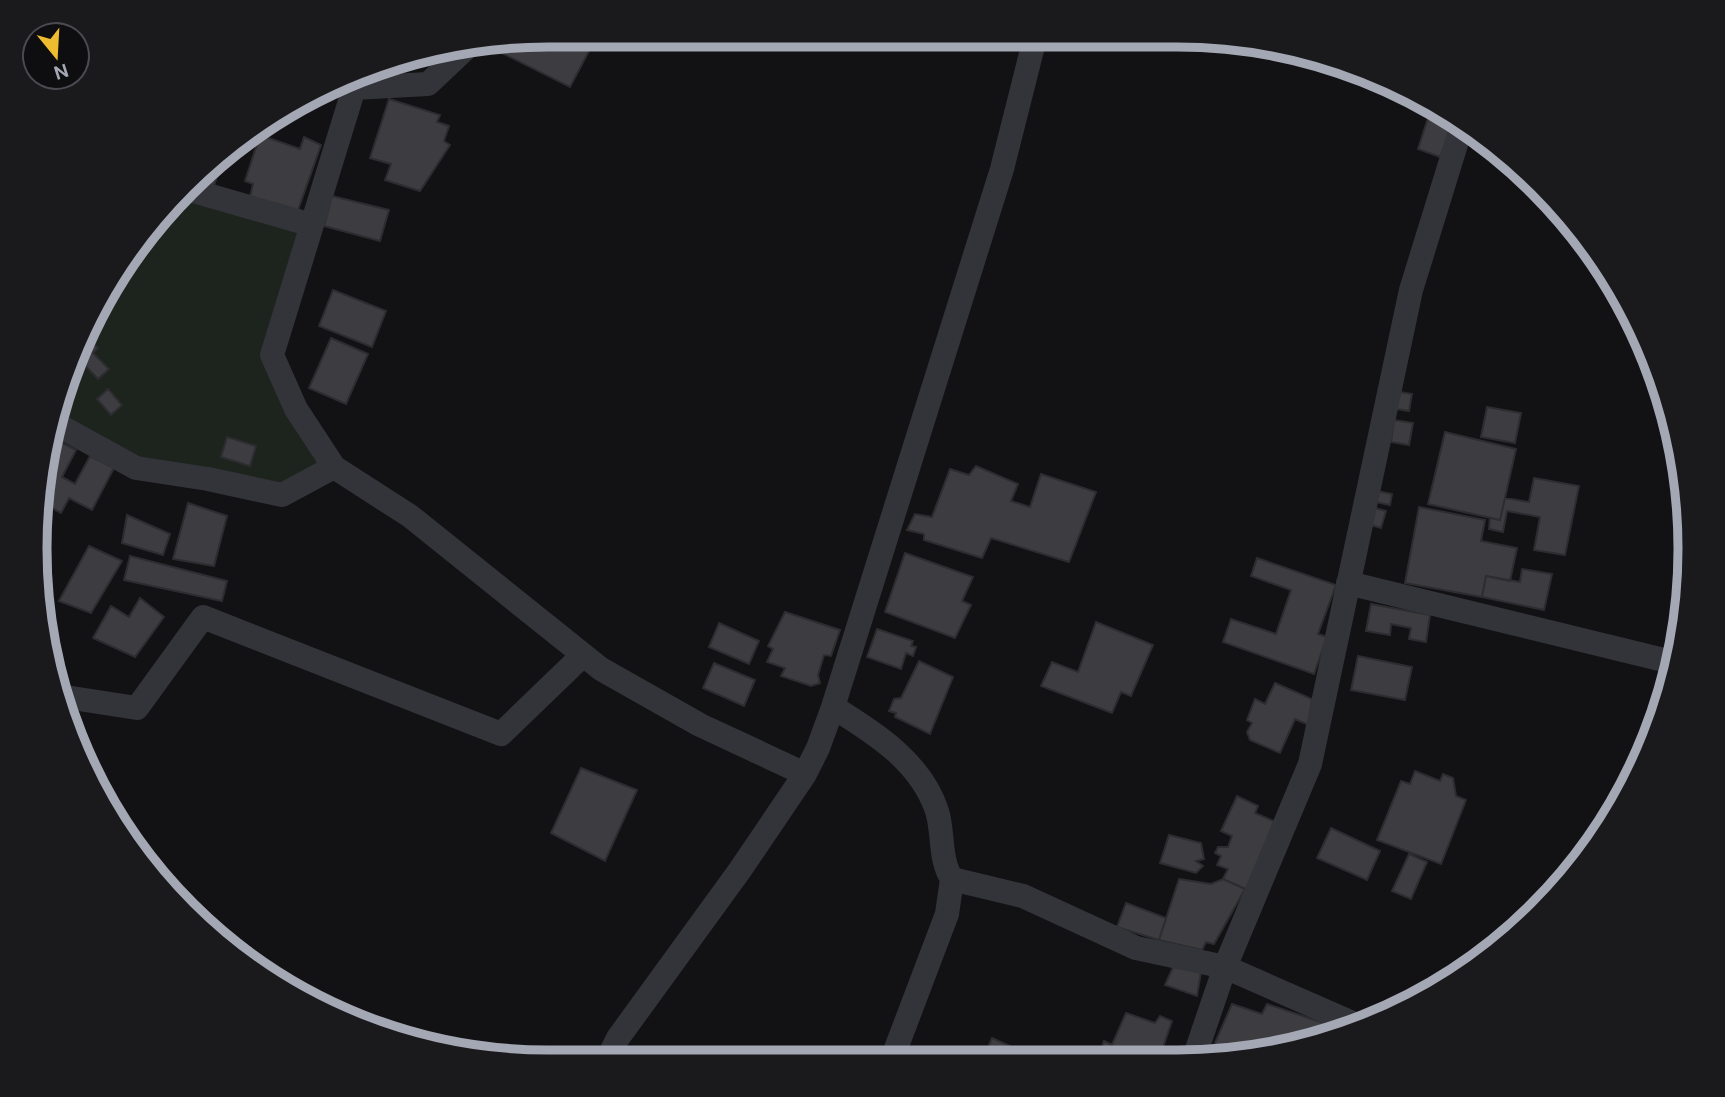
<svg xmlns="http://www.w3.org/2000/svg" width="1725" height="1097" font-family="'DM Sans',sans-serif">
  <style>
    .green { fill: #1d241e }
    .building { fill: #3d3d41; stroke: #2d2c30; stroke-width: 2 }
    .lines { fill: none; stroke-linecap: round; stroke-linejoin: round }
    .street { stroke: #333439; stroke-width: 24 }
    .rim { fill: none; stroke: #a4a8b4; stroke-width: 9 }
  </style>
  <rect width="100%" height="100%" fill="#121214"/>
  <path class="green" d="M190,190L312,225L272,355L334,467L282,495L136,468L56,424L62,383L141,236Z"/>
  <path class="building" d="M548,35L597,36L570,87L490,47L492,44Z
    M318,94L315,107L302,103Z
    M389,99L440,115L437,122L449,126L444,141L450,145L420,191L385,180L391,164L370,158Z
    M1428,118L1452,128L1440,157L1418,149Z
    M260,135L300,149L304,137L321,145L297,213L250,197L253,184L245,181Z
    M222,160L214,186L199,182Z
    M332,196L389,210L380,241L324,226Z
    M333,290L386,311L372,347L319,326Z
    M87,338L98,348L93,353L109,369L98,379L77,357Z
    M331,338L368,354L346,404L309,388Z
    M108,389L122,405L111,415L97,399Z
    M1400,392L1412,394L1409,411L1396,409Z
    M1487,407L1521,413L1515,443L1481,437Z
    M1394,420L1413,423L1409,445L1391,442Z
    M1445,432L1516,449L1500,520L1428,504Z
    M227,437L256,446L250,466L221,457Z
    M53,438L76,450L62,477L75,484L90,456L114,468L92,510L69,498L61,513L48,506L40,518Z
    M976,466L1018,484L1011,501L1030,507L1041,474L1096,492L1069,562L991,538L982,558L924,540V534L907,530L915,514L932,517L950,469L969,475Z
    M1534,478L1579,486L1565,555L1534,550L1540,517L1507,511L1503,532L1489,529L1490,518L1500,520L1505,498L1529,502Z
    M1377,491L1392,494L1390,505L1375,502Z
    M188,503L227,516L214,566L173,559Z
    M1419,507L1485,520L1481,541L1517,548L1510,581L1486,576L1482,597L1405,583Z
    M1375,508L1386,511L1381,528L1371,525Z
    M127,515L170,534L163,555L122,543Z
    M89,546L122,561L91,613L59,601Z
    M905,553L973,577L962,601L971,605L955,638L885,612Z
    M130,556L227,581L222,601L124,580Z
    M1257,558L1336,585L1318,634L1327,637L1314,674L1223,642L1231,619L1276,634L1291,590L1251,576Z
    M1522,569L1552,574L1544,610L1482,597L1486,576L1520,582Z
    M140,598L164,617L135,657L93,638L111,606L129,617Z
    M1371,604L1430,615L1426,642L1409,639L1411,628L1391,624L1390,635L1366,631Z
    M785,612L840,630L831,656L824,655L818,675L820,683L811,686L781,676L785,668L767,662L773,649L768,646Z
    M1096,622L1153,645L1131,696L1121,692L1112,713L1041,686L1052,662L1078,672Z
    M719,623L759,641L749,664L709,647Z
    M877,629L913,641L911,646L916,647L913,656L906,653L901,669L867,657Z
    M1358,656L1412,667L1405,700L1351,690Z
    M919,661L953,677L930,734L895,717L896,713L889,711L894,699L901,698Z
    M714,663L755,680L744,706L703,688Z
    M1275,683L1312,699L1309,725L1295,719L1280,753L1250,740L1247,732L1252,723L1247,720L1255,699L1265,704Z
    M581,768L637,790L605,861L551,833Z
    M1415,771L1440,781L1443,774L1453,778L1456,796L1466,800L1441,864L1377,840L1401,781L1410,784Z
    M1237,796L1258,806L1255,813L1278,823L1248,890L1223,879L1228,869L1217,865L1221,856L1215,853L1218,847H1228L1232,836L1221,831Z
    M1331,828L1380,851L1367,880L1317,858Z
    M1169,835L1201,843L1204,859L1196,861L1203,866L1196,873L1160,863Z
    M1409,854L1427,862L1411,899L1392,891Z
    M1179,879L1211,884L1223,879L1245,889L1214,944L1206,942L1202,950L1159,940Z
    M1126,903L1166,918L1159,940L1117,927Z
    M1174,965L1201,972L1197,996L1165,985Z
    M1232,1004L1262,1014L1267,1004L1324,1023L1317,1042L1310,1044L1221,1059L1222,1055L1211,1052Z
    M1126,1013L1155,1023L1160,1016L1172,1021L1160,1056L1171,1061L1106,1060L1107,1057L1100,1054L1104,1041L1112,1045Z
    M992,1038L1010,1046L1006,1056L1014,1060H983Z
    M1032,1050L1053,1059V1060H1027Z
    M1071,1053L1089,1059L1088,1060H1068Z"/>
  <g class="lines">
    <path class="street" d="M190,190L312,225
      M56,424L136,468L208,479L282,495L334,467L410,516L601,669L700,725L805,774
      M334,467L296,409L272,355L354,88L428,84L465,49
      M1348,583L1676,663
      M59,696L137,708L203,617L501,734L583,655
      M833,707C875,733 921,762 937,811C944,834 939,859 952,879L947,914L892,1059
      M952,879L1023,896L1136,948L1225,967L1357,1025
      M608,1058L618,1038L740,870L805,774L818,748L833,707L1002,169L1035,38
      M1193,1061L1225,967L1310,764L1411,290L1462,125"/>
  </g>
  <path d="M0 0H1725V1097H0ZM548 47H1177A501 501 0 0 1 1678 548V549A501 501 0 0 1 1177 1050H548A501 501 0 0 1 47 549V548A501 501 0 0 1 548 47Z" fill="#1a191c" fill-rule="evenodd"/>
  <path class="rim" d="M548 47H1177A501 501 0 0 1 1678 548V549A501 501 0 0 1 1177 1050H548A501 501 0 0 1 47 549V548A501 501 0 0 1 548 47Z"/>
  <g transform="translate(56 56) rotate(162)"><circle r="33" fill="#0e0d0f" stroke="#4a4b51" stroke-width="2"/>
  <path d="M0-5L12 26L0 18L-12 26Z" fill="#eebc31"/>
  <text y="-10" font-size="19" font-weight="bold" text-anchor="middle" fill="#a4a8b4">N</text>
  </g>
</svg>
